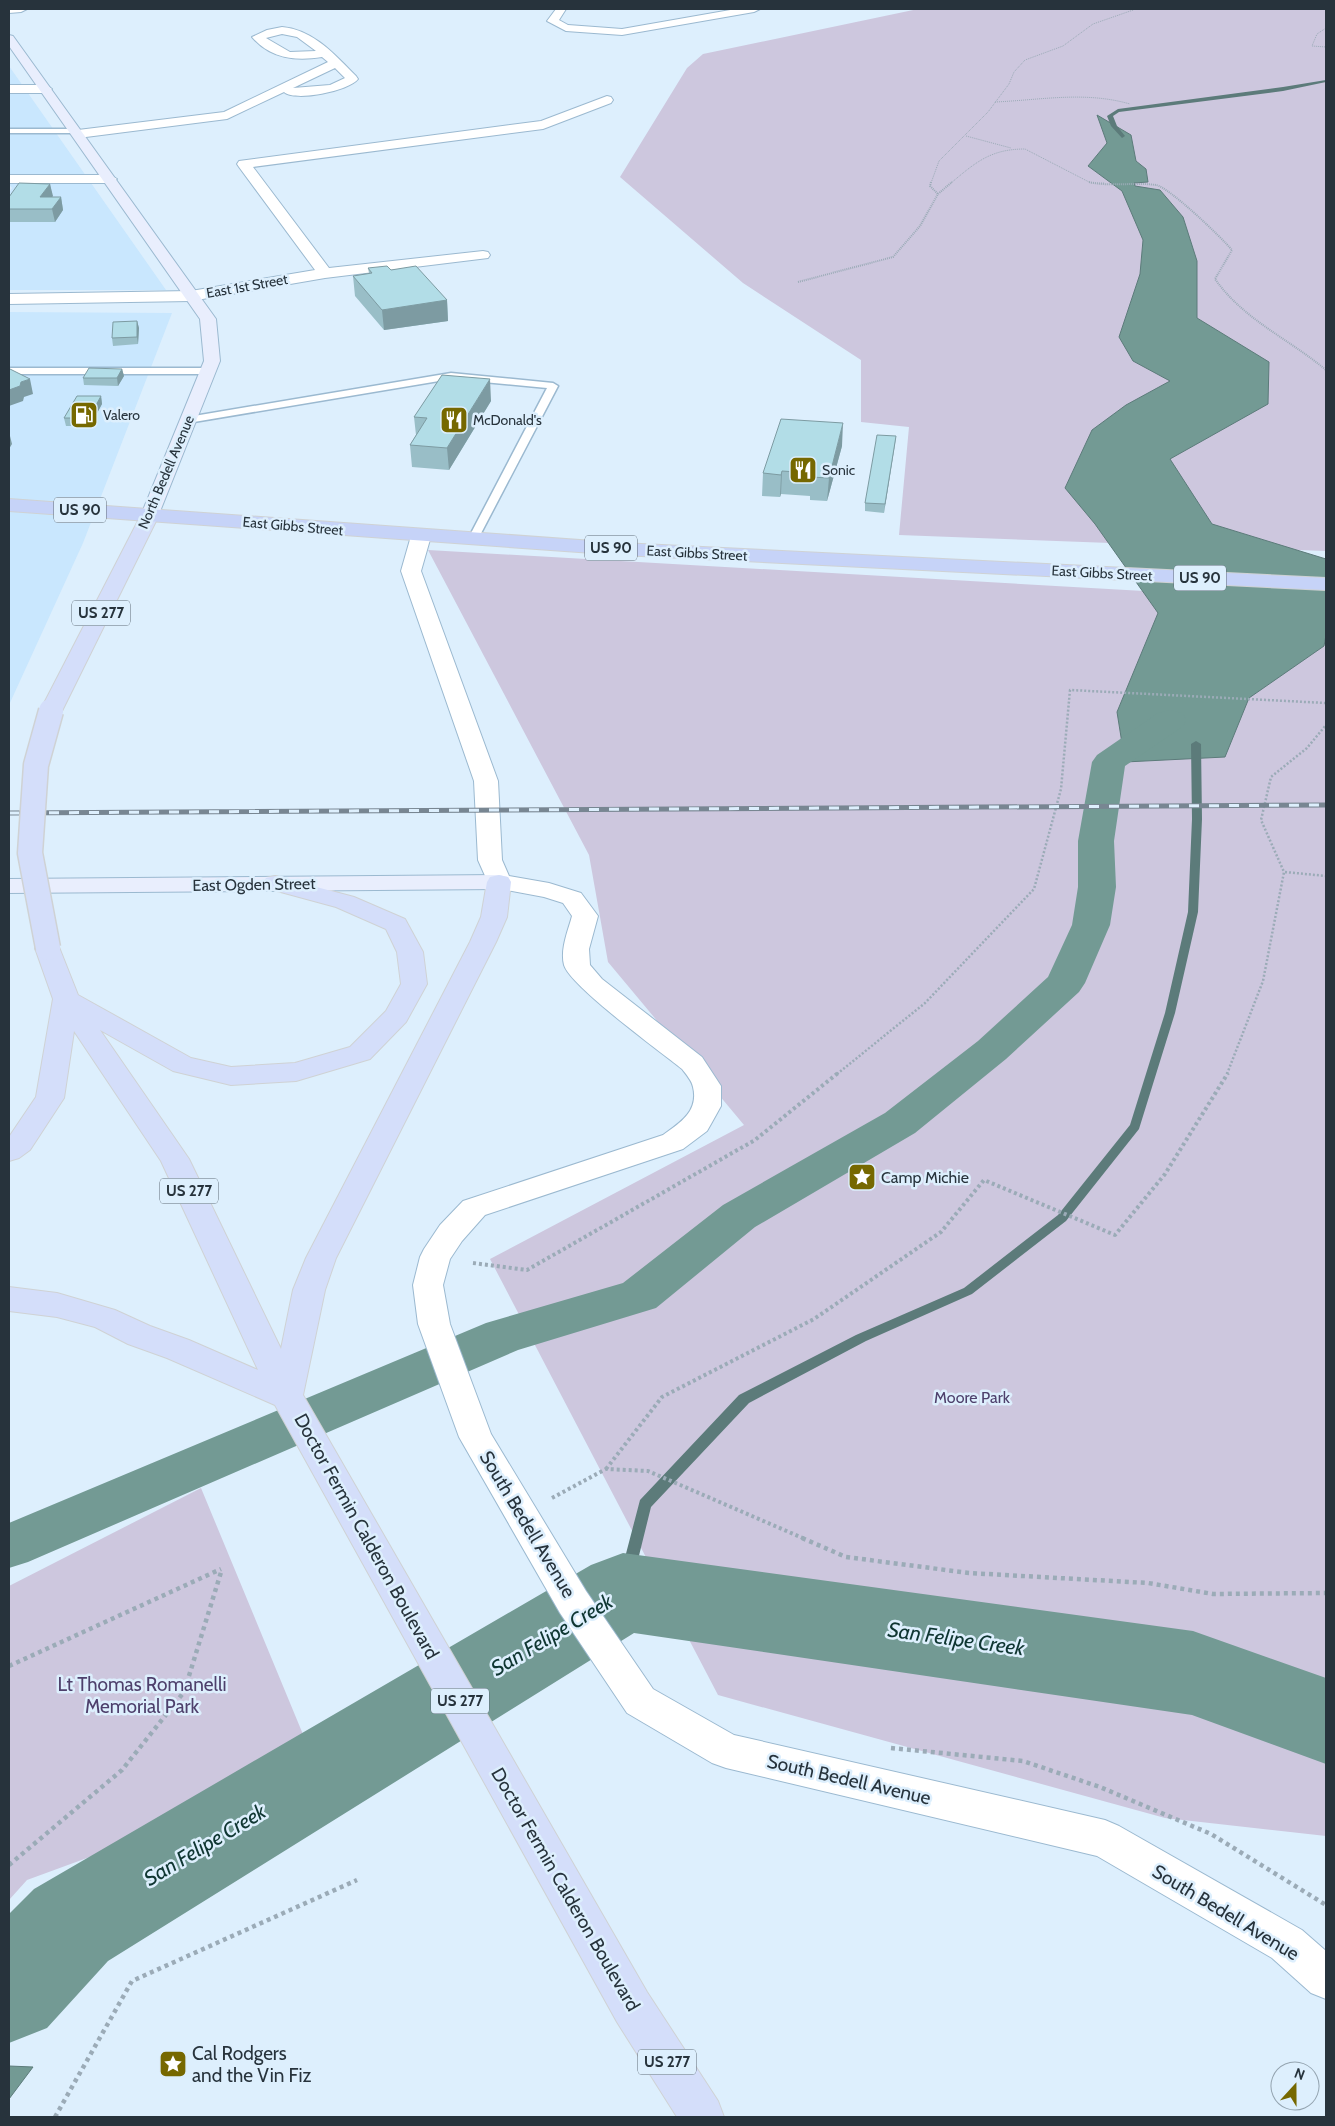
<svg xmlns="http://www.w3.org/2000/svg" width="1335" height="2126" font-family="Cabin,sans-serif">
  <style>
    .built { fill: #c9e7fe }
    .green { fill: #cdc7de }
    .water { fill: #739a94; stroke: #5c7b7a }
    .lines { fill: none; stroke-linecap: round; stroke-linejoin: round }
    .stream { fill: #5c7b7a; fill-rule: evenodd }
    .canal { fill: #739a94; fill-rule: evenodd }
    .river { fill: #739a94; fill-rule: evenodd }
    .service-casing { stroke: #9bb9d0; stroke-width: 3 }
    .minor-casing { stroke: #9bb9d0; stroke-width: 2 }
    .secondary-casing { stroke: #9bb9d0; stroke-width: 2 }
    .primary-casing { stroke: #cfd2d4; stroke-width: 2 }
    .trunk-casing { stroke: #cfd2d4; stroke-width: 2 }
    .path-far4 { stroke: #9babb7; stroke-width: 1; stroke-dasharray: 1 1; stroke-linecap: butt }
    .path-far3 { stroke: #9babb7; stroke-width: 2; stroke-dasharray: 1 1; stroke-linecap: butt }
    .path-far2 { stroke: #9babb7; stroke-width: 2.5; stroke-dasharray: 2 2; stroke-linecap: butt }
    .path-far1 { stroke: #9babb7; stroke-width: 4; stroke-dasharray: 3 3; stroke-linecap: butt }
    .path { stroke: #9babb7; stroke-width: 4.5; stroke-dasharray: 4 4; stroke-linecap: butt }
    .service { fill: #fff; fill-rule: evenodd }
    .minor { fill: #fff; fill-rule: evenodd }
    .secondary { fill: #e9eefd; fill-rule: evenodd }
    .primary { fill: #d4defa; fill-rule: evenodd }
    .trunk { fill: #c6d3f8; fill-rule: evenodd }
    .rail-casing { stroke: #788692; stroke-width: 5 }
    .rail { stroke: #ddeffd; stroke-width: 3; stroke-dasharray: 10; stroke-linecap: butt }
    .primary-bridge-casing { stroke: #cfd2d4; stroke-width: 27; stroke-linecap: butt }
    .primary-bridge { stroke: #d4defa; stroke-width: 24 }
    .wall { fill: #99bec7 }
    .shaded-wall { fill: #7d9ba2 }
    .building { fill: #b2dde7; stroke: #7d9ba2 }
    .labels { text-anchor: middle; stroke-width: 5; stroke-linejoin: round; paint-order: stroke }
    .far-street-label { font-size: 14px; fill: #27333c; stroke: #ddeffd }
    .far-poi-label { font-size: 14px; fill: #27333c; stroke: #ddeffd; text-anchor: start }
    .shield { fill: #ddeffd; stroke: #5e6b76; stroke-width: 1 }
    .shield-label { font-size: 15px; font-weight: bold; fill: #27333c }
    .street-label { font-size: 16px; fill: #27333c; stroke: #ddeffd }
    .poi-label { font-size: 16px; fill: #27333c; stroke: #ddeffd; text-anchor: start }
    .park-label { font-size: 16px; fill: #4e406c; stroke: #ddeffd }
    .near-street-label { font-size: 19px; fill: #27333c; stroke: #ddeffd }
    .near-park-label { font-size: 19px; fill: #4e406c; stroke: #ddeffd }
    .near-poi-label { font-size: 19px; fill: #27333c; stroke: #ddeffd; text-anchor: start }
    .near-water-label { font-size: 21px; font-style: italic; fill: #0f3632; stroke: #ddeffd }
  </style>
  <rect width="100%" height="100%" fill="#ddeffd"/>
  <path class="built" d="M9,66L166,290H9V193L12,188L9,184Z
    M9,312L172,313L83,543L9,705Z"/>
  <path class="green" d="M918,9H1326V551L899,535L909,427L861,422V360L743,283L620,177L687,68L703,54Z
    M428,550L1179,593L1326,600V1836L1165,1818L718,1695L490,1259L744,1125L608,962L589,855Z
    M201,1488L319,1773L27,1880L9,1900V1586Z"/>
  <path class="water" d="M1097,115L1131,135L1136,161L1146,169L1148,182L1134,183L1135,186L1160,190L1183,217L1197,261V318L1269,362L1268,404L1170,459L1212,524L1326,559V635L1324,646L1249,698L1225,757L1125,762L1117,712L1158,613L1095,524L1065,488L1092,430L1126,405L1170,381L1133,361L1119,337L1140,274L1143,240L1122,191L1088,166L1107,143Z
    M9,2066L33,2067L9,2099Z"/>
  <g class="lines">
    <path class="stream" d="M1326,80V82L1283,91L1119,112L1113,116L1117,126L1125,136L1122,138L1111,126L1107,116L1118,109L1283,87Z
      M1196,741L1201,744L1202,819L1198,912L1175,1013L1139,1129L1066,1221L972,1294L866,1341L749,1403L651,1507L630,1592L628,1596L623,1598L618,1596L616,1592L640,1500L739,1395L856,1335L964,1288L1058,1215L1130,1125L1165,1013L1188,912L1192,819L1191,744Z"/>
    <path class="canal" d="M1170,710L1182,713L1187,720L1182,727L1125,766L1114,841L1116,887L1110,925L1085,983L1079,992L1006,1059L915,1133L755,1227L656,1308L518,1350L28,1562L9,1568V1523L486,1323L623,1283L723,1205L885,1113L978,1041L1048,977L1072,925L1078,887V841L1092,762L1097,755L1158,713Z"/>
    <path class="river" d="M623,1553L1193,1631L1326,1678V1764L1192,1715L634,1633L108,1961L47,2028L9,2043V1914L34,1889L591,1565Z"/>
    <defs>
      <path id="service" d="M9,129H76L80,131L76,133H9Z
        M9,368H208L213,371L208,374H9Z
        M451,373L553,383L558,386L478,539L473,542L468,539L547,388L451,379L188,423L183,420L188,417Z"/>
      <path id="minor" d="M9,9H27L21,12L9,13Z
        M556,9H566L559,20L568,25L622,29L736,9H760L754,12L622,35L566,31L547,21Z
        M282,27C314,30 335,55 356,76L358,79C349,91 295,102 284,92L227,119L78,138L72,134L78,130L224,112L328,62L322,57C296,61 271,59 252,37L267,30ZM282,34L297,37L316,51L290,52L266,38ZM335,68L345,78L330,85L293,88Z
        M9,85H46L52,89L46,93H9Z
        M607,96L611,97L613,100L611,103L543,129L253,167L329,268L483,251L488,252L490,255L488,258L325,278L191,301L9,304V294L191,291L315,270L239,167L237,164L239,161L541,121Z
        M9,175H110L117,179L110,183H9Z
        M421,530L428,532L431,536L421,571L498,781L502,860L509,876L549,883L581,893L598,916L589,949L590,965L602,979L702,1057L721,1086V1106L711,1124L707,1131L683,1149L485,1215L462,1241L450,1259L443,1285L450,1324L491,1434L586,1591L653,1689L734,1735L1105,1820L1119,1826L1302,1930L1326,1951V1999L1311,1993L1272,1958L1097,1856L726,1768L712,1763L627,1713L560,1613L459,1437L418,1324L413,1285L420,1257L424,1249L440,1225L463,1201L663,1135C680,1123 699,1111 693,1087C692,1081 686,1074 682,1069C661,1052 570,986 564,965C560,949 568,931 572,916L563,903L544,897L490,887L478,860L474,781L401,571L411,536L414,532Z"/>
      <path id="secondary" d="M9,35L13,36L216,319L220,361L157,519L150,521L143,519L141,515L204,361L200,319L9,46Z
        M499,875L508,877L511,882L508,887L499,889L9,893V879Z"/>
      <path id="primary" d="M150,509L157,511L159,515L62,711L59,716L51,718L43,716L40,711L141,515L143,511Z
        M499,875L508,877L511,882L507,917L496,942L336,1258L325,1290L303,1395L647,1992L718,2101L724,2117H677L617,2022L275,1405L167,1358L128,1344L95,1327L57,1317L9,1311V1287L57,1293L115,1310L150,1326L189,1340L258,1370L161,1161L74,1031L64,1098L30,1150L19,1158L9,1161V1137L36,1097L53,999L35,948L39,942L48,940L57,942L78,995L191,1058L231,1067L295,1063L350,1047L386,1011L401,984L397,952L386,929L336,907L266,888L263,883L266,878L275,876L354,897L405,919L423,952L427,984L406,1022L370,1059L296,1081L231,1085L173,1071L100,1030L189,1159L281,1349L293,1290L306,1258L470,942L481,917L487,882L490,877Z"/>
      <path id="trunk" d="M9,499L621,543L1326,578V590L621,555L9,511Z"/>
    </defs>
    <use href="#service" class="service-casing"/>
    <use href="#minor" class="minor-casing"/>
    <use href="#secondary" class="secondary-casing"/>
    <use href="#primary" class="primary-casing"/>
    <use href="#trunk" class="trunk-casing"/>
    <path class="path-far4" d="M1326,28L1317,34L1312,46L1326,47
      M995,102C1041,100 1085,91 1130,104
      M966,136L1011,148
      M931,183L939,161L988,112L1009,84L1014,72L1025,60L1063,46L1093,24L1136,9
      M951,183C976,162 991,149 1025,149L1091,183H1105"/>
    <path class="path-far3" d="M931,182L930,186L938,194
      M1089,182C1110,187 1134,182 1156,185C1169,187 1222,238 1232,250L1215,279C1244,320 1289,339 1326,370
      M798,282L893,257L920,226L938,194L952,182"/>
    <path class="path-far2" d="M1285,872L1326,876
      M837,1074L925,1003L1034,889L1061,789L1070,690L1326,703
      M1227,1074L1263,981L1284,872L1261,820L1271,777L1307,748L1326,725"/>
    <path class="path-far1" d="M473,1263L527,1270L755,1140L838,1073
      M606,1469L662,1397L814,1319L941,1232L984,1180L1115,1235L1165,1174L1228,1073
      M552,1498L606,1469L648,1471L805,1539"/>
    <path class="path" d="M802,1538L846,1557L969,1573L1148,1583L1213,1594L1326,1593
      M9,1666L221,1569
      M891,1748L1023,1761L1100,1787L1211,1834L1326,1905
      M9,1865L122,1770L184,1692L222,1569
      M55,2117L132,1981L357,1880"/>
    <use href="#service" class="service"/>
    <use href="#minor" class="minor"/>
    <use href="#secondary" class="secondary"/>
    <use href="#primary" class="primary"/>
    <use href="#trunk" class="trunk"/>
    <defs>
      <path id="rail" d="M9,813L1326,805"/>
    </defs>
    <use href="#rail" class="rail-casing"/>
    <use href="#rail" class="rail"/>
    <defs>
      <path id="primary-bridge" d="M48,948L30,853L36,765L51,711"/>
    </defs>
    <use href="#primary-bridge" class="primary-bridge-casing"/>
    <use href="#primary-bridge" class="primary-bridge"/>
  </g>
  <path class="wall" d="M50,184L52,197H61L63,210L55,222H9V197Z
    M368,268L391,270L447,300L448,321L384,330L355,296L353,276L369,273Z
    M137,321L139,328L138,344L113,346L112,338Z
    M122,369L124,376L118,386L84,385L83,378Z
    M101,396L102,404L90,426H66L64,418Z
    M491,401L449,470L412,467L410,445L416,435L414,417Z
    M896,436L884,513L865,511V503Z
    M842,446L827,501L810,500V496L781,494L780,497L762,496L763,473Z"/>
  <path class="shaded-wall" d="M50,184L53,196L44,209L40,197Z
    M61,197L63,210L55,222L52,209Z
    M447,300L448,321L384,330L382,310Z
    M137,321L139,328L138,344L137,337Z
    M122,369L124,376L118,386L117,378Z
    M30,379L33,394L24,397L23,401L9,406V390L21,382Z
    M490,379L491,401L449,470L447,448Z
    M101,396L102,404L90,426L89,418Z
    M843,423L842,446L827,501L829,478Z
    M10,436L12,444L9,449V439Z
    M896,436L895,444L884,513L885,504Z
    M782,471L781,494L780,497L781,475Z"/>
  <path class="building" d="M19,183L50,184L40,197H61L52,209H9V197Z
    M387,266L391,270L416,266L447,300L382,310L353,276L372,273L368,268Z
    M137,321V337L112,338L113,322Z
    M89,368L122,369L117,378H83Z
    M10,369L30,379L21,382L20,386L9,390V370Z
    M442,375L490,379L447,448L410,445L427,418L414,417Z
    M77,396H101L89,418H64Z
    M781,419L843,423L829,478L811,477L812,473L782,471L781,475L763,473Z
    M877,435L896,436L885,504L865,503Z"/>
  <defs>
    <symbol id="fuel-square" viewBox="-11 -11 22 22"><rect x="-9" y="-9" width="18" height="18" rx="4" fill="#766800" stroke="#ddeffd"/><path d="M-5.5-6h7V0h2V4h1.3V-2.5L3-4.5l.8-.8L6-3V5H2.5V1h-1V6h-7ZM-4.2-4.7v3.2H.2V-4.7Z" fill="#fff"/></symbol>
    <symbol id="restaurant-square" viewBox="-11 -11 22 22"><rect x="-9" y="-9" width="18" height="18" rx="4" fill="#766800" stroke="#ddeffd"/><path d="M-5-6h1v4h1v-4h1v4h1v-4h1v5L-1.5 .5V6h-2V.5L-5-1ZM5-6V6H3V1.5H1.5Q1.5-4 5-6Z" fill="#fff"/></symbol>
    <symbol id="sight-square" viewBox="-11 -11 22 22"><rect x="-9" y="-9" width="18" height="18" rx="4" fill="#766800" stroke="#ddeffd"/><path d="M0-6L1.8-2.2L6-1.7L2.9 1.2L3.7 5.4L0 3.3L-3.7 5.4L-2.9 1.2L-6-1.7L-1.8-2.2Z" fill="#fff"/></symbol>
  </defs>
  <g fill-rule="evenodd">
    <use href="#fuel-square" x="68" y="399" width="32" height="32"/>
    <use href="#restaurant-square" x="438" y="404" width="32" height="32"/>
    <use href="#restaurant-square" x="787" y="454" width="32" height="32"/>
    <use href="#sight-square" x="846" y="1161" width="32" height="32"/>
    <use href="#sight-square" x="157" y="2048" width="32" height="32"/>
  </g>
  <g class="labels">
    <g class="far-street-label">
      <text transform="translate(247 286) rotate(-10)" y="5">East 1st Street</text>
      <text transform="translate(166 472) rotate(-67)" y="5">North Bedell Avenue</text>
      <text transform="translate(293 526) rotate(5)" y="5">East Gibbs Street</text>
      <text transform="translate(697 553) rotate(3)" y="5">East Gibbs Street</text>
      <text transform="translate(1102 573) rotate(3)" y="5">East Gibbs Street</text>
    </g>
    <g class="far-poi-label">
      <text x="103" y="420">Valero</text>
      <text x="473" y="425">McDonald's</text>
      <text x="822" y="475">Sonic</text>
    </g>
    <g class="shield">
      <rect x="54" y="497.5" width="52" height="25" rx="4"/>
      <rect x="585" y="535.5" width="52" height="25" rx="4"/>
      <rect x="1174" y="565.5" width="52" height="25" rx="4"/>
      <rect x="72" y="600.5" width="58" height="25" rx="4"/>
      <rect x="160" y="1178.5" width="58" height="25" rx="4"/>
      <rect x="431" y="1688.5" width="58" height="25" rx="4"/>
      <rect x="638" y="2049.5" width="58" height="25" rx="4"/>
    </g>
    <g class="shield-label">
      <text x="80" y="515">US 90</text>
      <text x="611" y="553">US 90</text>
      <text x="1200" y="583">US 90</text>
      <text x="101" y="618">US 277</text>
      <text x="189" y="1196">US 277</text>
      <text x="460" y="1706">US 277</text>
      <text x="667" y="2067">US 277</text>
    </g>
    <g class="street-label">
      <text transform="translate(254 884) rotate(-1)" y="6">East Ogden Street</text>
    </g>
    <g class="poi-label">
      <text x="881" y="1183">Camp Michie</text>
    </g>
    <g class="park-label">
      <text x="972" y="1403">Moore Park</text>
    </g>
    <g class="near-street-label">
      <text transform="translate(528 1524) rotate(59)" y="7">South Bedell Avenue</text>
      <text transform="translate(367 1536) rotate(61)" y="7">Doctor Fermin Calderon Boulevard</text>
      <text transform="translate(849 1779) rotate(13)" y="7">South Bedell Avenue</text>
      <text transform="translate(566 1889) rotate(60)" y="7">Doctor Fermin Calderon Boulevard</text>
      <text transform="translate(1226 1912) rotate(31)" y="7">South Bedell Avenue</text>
    </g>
    <g class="near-park-label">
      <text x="142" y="1691">Lt Thomas Romanelli<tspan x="142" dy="22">Memorial Park</tspan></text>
    </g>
    <g class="near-poi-label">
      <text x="192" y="2060">Cal Rodgers<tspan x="192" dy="22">and the Vin Fiz</tspan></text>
    </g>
    <g class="near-water-label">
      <text transform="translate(552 1635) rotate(-31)" y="7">San Felipe Creek</text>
      <text transform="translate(956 1639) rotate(8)" y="7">San Felipe Creek</text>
      <text transform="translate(205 1845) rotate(-31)" y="7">San Felipe Creek</text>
    </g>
  </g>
  <rect width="1335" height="2126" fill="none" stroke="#27333c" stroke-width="20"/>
  <g transform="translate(1295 2086) rotate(21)"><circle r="24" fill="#ddeffd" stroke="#94a4b0"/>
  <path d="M0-4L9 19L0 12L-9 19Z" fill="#766800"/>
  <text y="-8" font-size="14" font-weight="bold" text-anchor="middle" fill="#27333c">N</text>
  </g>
</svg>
